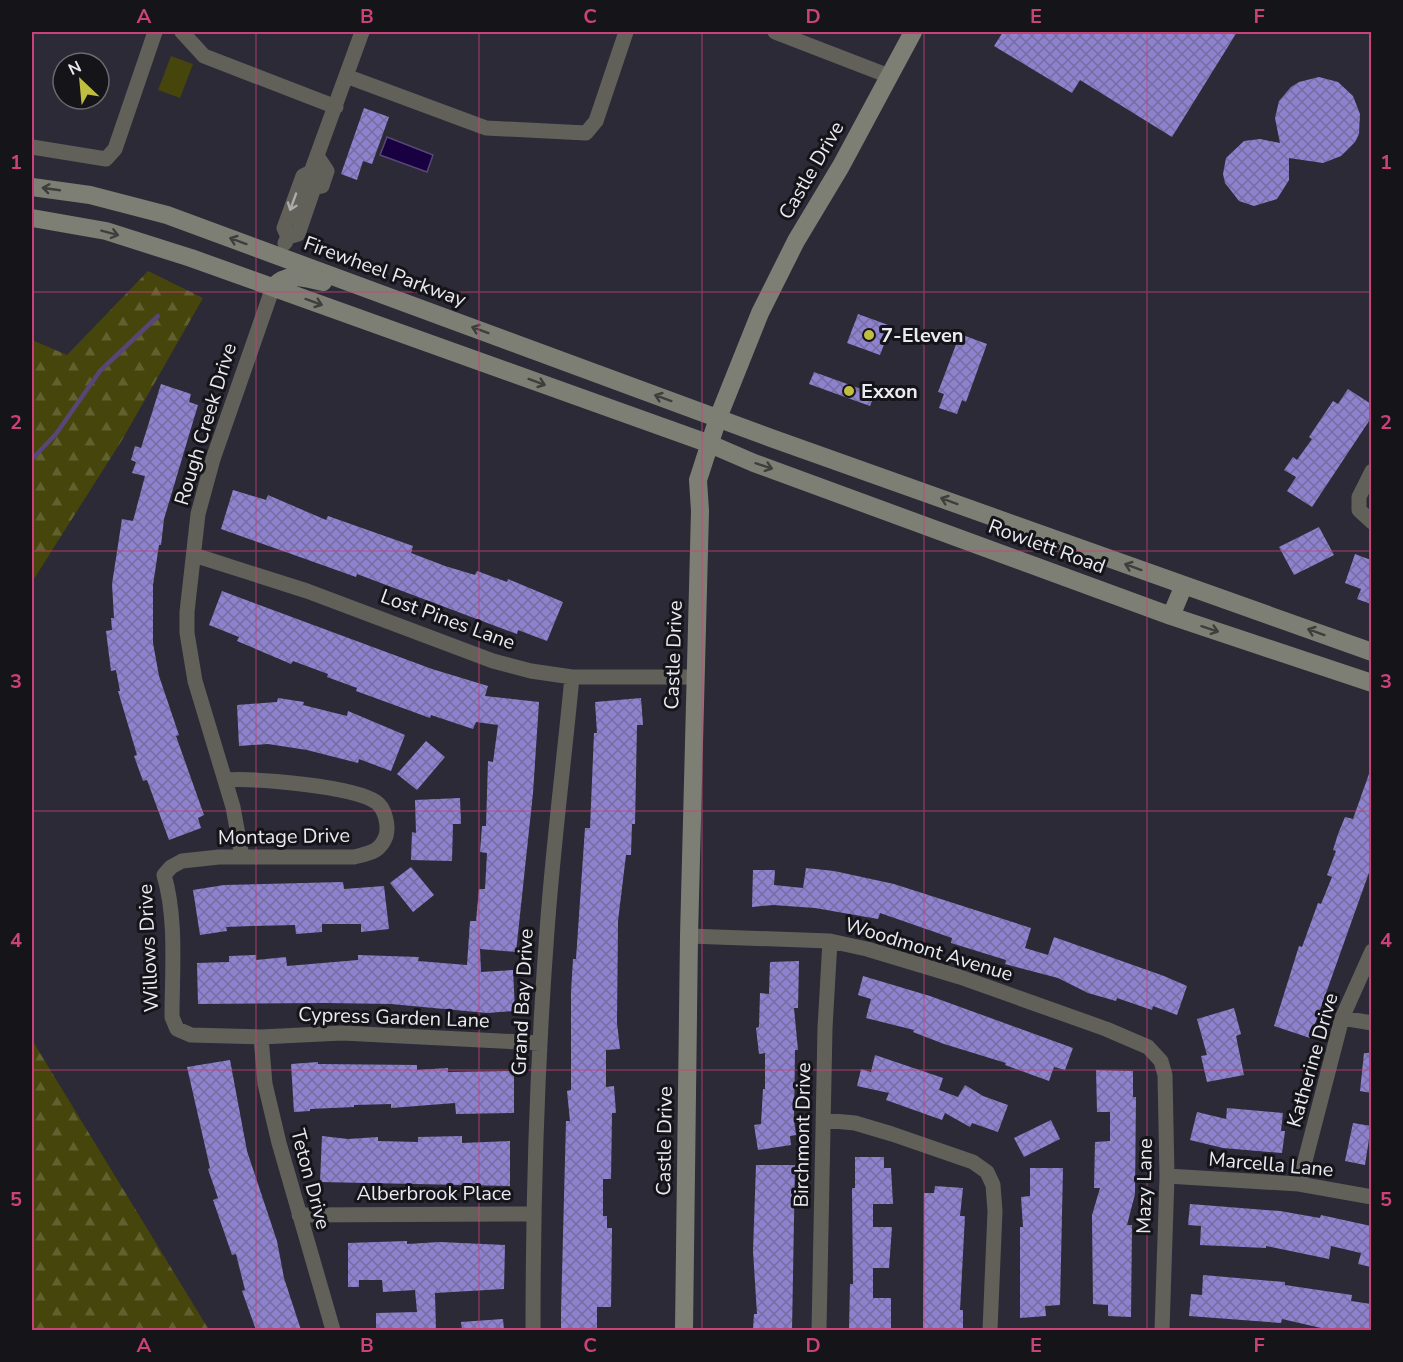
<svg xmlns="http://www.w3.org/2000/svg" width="1403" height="1362" font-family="'Nunito Sans',sans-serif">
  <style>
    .green { fill: #46450b }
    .forest { fill: url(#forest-firs) }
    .water { fill: #180041; stroke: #574676; stroke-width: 1.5 }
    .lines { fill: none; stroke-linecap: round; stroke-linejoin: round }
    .stream { stroke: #574676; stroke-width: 4.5 }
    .building { fill: url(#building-cross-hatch) }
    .street { stroke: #61615a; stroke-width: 15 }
    .secondary { stroke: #7e7f74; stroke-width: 18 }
    .oneway { stroke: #3e3f3d }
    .oneway2 { stroke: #acacae }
    .grid { fill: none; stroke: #ca4279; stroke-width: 1.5; stroke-opacity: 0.55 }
    .poi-dot { fill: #c0be40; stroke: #141419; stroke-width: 2 }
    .labels { text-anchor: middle; stroke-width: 6; stroke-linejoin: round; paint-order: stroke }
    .street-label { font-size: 20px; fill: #eaeaf2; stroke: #141419 }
    .poi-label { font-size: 20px; font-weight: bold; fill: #eaeaf2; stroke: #141419; text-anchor: start }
    .neatline { fill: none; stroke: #ca4279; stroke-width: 2 }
    .grid-label { font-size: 20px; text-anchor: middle; font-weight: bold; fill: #ca4279 }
  </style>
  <defs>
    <pattern id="forest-firs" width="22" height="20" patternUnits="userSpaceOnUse" patternTransform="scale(1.5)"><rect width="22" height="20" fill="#46450b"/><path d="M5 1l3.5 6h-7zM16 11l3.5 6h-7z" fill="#61602f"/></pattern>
    <pattern id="building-cross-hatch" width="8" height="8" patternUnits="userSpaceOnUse" patternTransform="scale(1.5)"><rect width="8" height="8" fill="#8e82cf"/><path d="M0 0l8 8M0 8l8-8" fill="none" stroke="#756da0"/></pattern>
  </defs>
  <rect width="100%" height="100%" fill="#2c2a37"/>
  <path class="green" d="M171,56L193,64L180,98L158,90Z"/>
  <path class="forest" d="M148,271L203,298L122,440L32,582V340L67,355Z
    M32,1040L209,1330H32Z"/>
  <path class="water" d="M387,137L433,155L427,172L380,155Z"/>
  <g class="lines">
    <path class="stream" d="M32,459L56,434L100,371L158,316"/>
  </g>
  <path class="building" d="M1003,32H1237L1172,137L1080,80L1072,93L994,46Z
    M1319,77L1338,82L1353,96L1360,114L1359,134L1355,142L1341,156L1323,163L1289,158V180L1277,199L1254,206L1239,201L1225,183L1223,174L1226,158L1244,141L1260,139L1280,143L1275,118L1279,101L1291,87L1299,82Z
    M364,108L389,117L372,164L363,161L357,180L341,174Z
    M858,314L891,326L880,355L847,343Z
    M960,334L987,344L966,402L962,400L957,414L939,408L944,394L938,392Z
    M814,372L875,394L870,406L809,384Z
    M161,384L191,394L189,402L198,405L164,519L161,545H159L153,585V643L159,676L179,735L176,736L204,815L198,818L201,828L169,840L147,780L143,781L134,756L137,755L118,691H120L116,670L111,671L106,631L112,630L111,618H114L112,584L122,519L133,521L145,476L132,473L136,462L131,460L135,446L141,448Z
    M1348,389L1371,404V418L1312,507L1287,491L1296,477L1284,470L1293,457L1297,460L1312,439L1309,437L1333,401L1338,404Z
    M233,490L266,500L268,495L326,520L328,516L413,546L411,553L445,566L475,575L477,571L507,582L508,579L563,602L547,641L518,630L517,634L357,574L356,577L221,529Z
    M1319,527L1334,555L1294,575L1279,547Z
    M1355,554L1371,560V604L1357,599L1361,589L1345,583Z
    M222,591L432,669L488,686L485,696L539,702L533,793L516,952L480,949L481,972L513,970L515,1011L487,1013L391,1004L326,1003L198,1004L197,963L229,962V956L256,955V960L286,957L287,966L358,960V955L419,957L418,961L467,965L470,921H476L479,889H485L487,853L480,852L482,826H486L488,761L493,762L498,725L476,722L473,729L431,715L430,718L356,691L357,688L327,677L328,674L293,661L291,664L237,641L239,637L209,625Z
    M278,698L304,702L303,705L347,716L348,711L405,735L391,771L359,759L358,763L307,750L268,744L239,746L237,705L277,702Z
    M641,698L643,725H637L635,824H632L631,855H626L618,921L617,1023L620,1049L606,1050V1087L614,1086L616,1113H612L611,1179H603V1216H607V1228H612L611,1307H597V1330H564V1328H561V1312L566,1121H570L567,1091L571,1090V992L573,959H576L585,828H590L594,733H597L595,702Z
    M426,741L445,757L417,790L397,774Z
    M1370,771L1371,867L1310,1038L1274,1026L1299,946L1302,947L1318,903L1321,904L1332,877L1327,875L1336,851L1333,850L1338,834L1345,817L1353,819Z
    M460,798L461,824H453L452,861L411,860L412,832L416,833L415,800Z
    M411,867L434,895L413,912L390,883Z
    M806,868L834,871L894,884L1031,928L1025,948L1048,955L1054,937L1164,976L1187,986L1177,1015L1153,1006L1152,1010L1117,998L1116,1001L1088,993L1058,978L1005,964L1006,960L951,943L952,938L880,913L878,919L815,908L773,905L752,907L753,870H775L774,885L803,888Z
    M343,882L344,889L384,886L389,929L361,932V924H322V932L296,934L295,925L252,926L226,927L227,931L200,935L193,890L224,885Z
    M799,961L798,1008H794L798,1050H795L794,1120L796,1135L790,1136L791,1145L758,1150L754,1125L761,1124L763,1089H765V1053L759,1054L756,1028L759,1027L760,993L769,994L770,962Z
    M863,976L930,996L1073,1048L1065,1070L1054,1067L1049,1081L1005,1065L1006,1063L944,1044L913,1032L914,1030L866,1018L871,999L858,995Z
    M1234,1008L1241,1034L1236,1036L1244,1075L1207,1082L1201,1056L1207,1055L1197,1019Z
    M1364,1053H1371V1093L1360,1091Z
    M875,1055L943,1078L939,1090L958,1097L965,1085L983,1096L1008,1105L998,1132L972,1123L970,1127L945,1113L942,1120L886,1100L889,1093L857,1086L861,1069L871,1072Z
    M230,1060L247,1151L277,1241L284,1278L301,1330H256L242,1291L245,1290L236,1254L232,1255L213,1200L218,1198L208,1169L210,1168L187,1067Z
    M318,1062V1064L417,1065V1070L448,1068V1072L514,1071V1113L456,1114L455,1103L391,1108V1104L354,1105V1107L310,1109V1111L294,1112L291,1064Z
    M1096,1070L1133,1071V1097H1136L1135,1194L1127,1225H1132L1131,1317L1108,1316V1305L1093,1304L1092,1215L1100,1188H1094L1095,1142L1110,1141V1112H1097Z
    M1227,1108L1283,1113L1281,1131H1285L1282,1153L1223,1148L1190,1140L1197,1112L1226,1119Z
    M1051,1120L1060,1139L1024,1157L1014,1138Z
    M1353,1123L1371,1126L1365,1165L1345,1161Z
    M322,1136L348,1139L378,1137V1141L418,1142V1137L462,1136V1143L510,1141V1186L320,1182Z
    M855,1157H884V1168H891L893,1204H873V1227H892L889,1268H873V1298H891V1330H849L850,1284H853L852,1188H855Z
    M756,1165H795L792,1330H753L754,1314H757L753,1251Z
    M1030,1168H1063L1060,1305L1045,1306L1046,1316L1020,1318V1227H1023L1021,1197L1030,1196Z
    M935,1186L963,1188L960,1216H965L960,1310H963V1330H923L924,1193H934Z
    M1190,1204L1280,1211L1320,1218L1321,1215L1371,1226V1267L1358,1264L1361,1253L1331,1246L1329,1259L1266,1246V1248L1200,1245L1201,1226L1188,1225Z
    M407,1241V1244L440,1242L505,1245L504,1289L435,1293L436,1330H376V1313L417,1312L415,1290L383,1292L382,1280H359V1287H348V1243Z
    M1203,1275L1285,1282V1285L1352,1295L1351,1301L1371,1304V1330H1330L1282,1319L1281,1323L1189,1316L1191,1294L1202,1295Z
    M503,1319L504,1330H462L461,1322Z"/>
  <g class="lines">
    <path class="street" d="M182,32L204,56L336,107
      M775,32L889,76
      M346,76L486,128L586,133L596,121L626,32
      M32,147L106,159L115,149L155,32
      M314,187L322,186L327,171L317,156
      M288,237L284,228L303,176L311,172L362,32
      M285,243L288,237L298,234L317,179L311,172
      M1372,471L1359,497V510L1372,522
      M194,555L307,591L493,661L531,671L572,677H695
      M225,780C255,778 353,786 376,802C385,808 389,826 386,836C380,852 370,853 354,857H219L182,861L171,867L164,875C177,919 172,971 172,1017L177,1029L191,1035L261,1037L342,1033L540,1043
      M242,857L233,807L195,681L187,633V612L198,514L213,459L273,287
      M689,936L830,941L867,949L960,977L1106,1029L1148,1047L1161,1061L1165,1075L1167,1176L1162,1330
      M1342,1018L1372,1023
      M261,1037L265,1084L279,1143L333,1330
      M823,1120L855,1123L892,1134L973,1162L987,1172L993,1185L995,1211L990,1330
      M1167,1176L1299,1184L1372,1197
      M1299,1184L1342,1018L1372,951
      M299,1215L533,1214
      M533,1330C533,1197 537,1064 547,931C553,846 564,762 572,677
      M819,1330L825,1028L830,941"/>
    <path class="secondary" d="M32,187L90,195L167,215L771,438L1372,652
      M32,218L106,231L191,258L710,444L754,463L1171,616L1372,683
      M273,287C289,271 303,278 323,282
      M1171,616L1184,585
      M684,1330L689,936L700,511L698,480L718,418L760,313L796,241L841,166L913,32"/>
  </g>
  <defs><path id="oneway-shaft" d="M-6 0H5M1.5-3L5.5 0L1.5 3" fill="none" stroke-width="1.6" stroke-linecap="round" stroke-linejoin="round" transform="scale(1.5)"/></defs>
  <g class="oneway">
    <use href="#oneway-shaft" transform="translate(51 189) rotate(-172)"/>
    <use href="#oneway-shaft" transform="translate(110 233) rotate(15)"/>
    <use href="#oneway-shaft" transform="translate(238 241) rotate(-160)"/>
    <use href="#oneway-shaft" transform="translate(314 302) rotate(20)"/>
    <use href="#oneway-shaft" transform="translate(480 330) rotate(-160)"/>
    <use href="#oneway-shaft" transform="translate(537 382) rotate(20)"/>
    <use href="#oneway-shaft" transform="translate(663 398) rotate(-160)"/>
    <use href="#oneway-shaft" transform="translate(764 466) rotate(18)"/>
    <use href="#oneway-shaft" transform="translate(949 501) rotate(-160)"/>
    <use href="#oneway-shaft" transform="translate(1133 567) rotate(-160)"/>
    <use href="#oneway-shaft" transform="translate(1210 629) rotate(18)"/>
    <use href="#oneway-shaft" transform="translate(1316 632) rotate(-160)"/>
  </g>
  <use class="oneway2" href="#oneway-shaft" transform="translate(293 202) rotate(110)"/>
  <path class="grid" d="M256,32V1330M479,32V1330M702,32V1330M924,32V1330M1147,32V1330M32,292H1372M32,551H1372M32,811H1372M32,1070H1372"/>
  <g class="poi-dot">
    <circle cx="869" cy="335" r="6"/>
    <circle cx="849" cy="391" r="6"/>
  </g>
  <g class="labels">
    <g class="street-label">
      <text transform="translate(811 170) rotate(-60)" y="7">Castle Drive</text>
      <text transform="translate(385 271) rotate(20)" y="7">Firewheel Parkway</text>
      <text transform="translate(205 424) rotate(-73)" y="7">Rough Creek Drive</text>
      <text transform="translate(1047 546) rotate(20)" y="7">Rowlett Road</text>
      <text transform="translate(448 619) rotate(20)" y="7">Lost Pines Lane</text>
      <text transform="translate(673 655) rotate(-88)" y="7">Castle Drive</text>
      <text transform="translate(284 836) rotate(-1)" y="7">Montage Drive</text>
      <text transform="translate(148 948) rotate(-93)" y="7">Willows Drive</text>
      <text transform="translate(929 949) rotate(17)" y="7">Woodmont Avenue</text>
      <text transform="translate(522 1002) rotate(-87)" y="7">Grand Bay Drive</text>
      <text transform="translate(394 1017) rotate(2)" y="7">Cypress Garden Lane</text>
      <text transform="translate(1312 1060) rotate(-74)" y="7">Katherine Drive</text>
      <text transform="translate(802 1135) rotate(-89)" y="7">Birchmont Drive</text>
      <text transform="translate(664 1141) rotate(-89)" y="7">Castle Drive</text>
      <text transform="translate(1271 1164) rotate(5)" y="7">Marcella Lane</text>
      <text transform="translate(311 1179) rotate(75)" y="7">Teton Drive</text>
      <text transform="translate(1144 1186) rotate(-89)" y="7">Mazy Lane</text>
      <text x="434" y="1200">Alberbrook Place</text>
    </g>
    <g class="poi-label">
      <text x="881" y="342">7-Eleven</text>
      <text x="861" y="398">Exxon</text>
    </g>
  </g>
  <rect width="1403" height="1362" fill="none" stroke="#141419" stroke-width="66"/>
  <g transform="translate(81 81) rotate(334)"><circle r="28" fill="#141419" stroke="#6a6a70" stroke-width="1.5"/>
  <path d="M0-4.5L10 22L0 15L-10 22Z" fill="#c0be40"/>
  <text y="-9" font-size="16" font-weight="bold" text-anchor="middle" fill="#eaeaf2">N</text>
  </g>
  <rect x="33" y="33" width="1337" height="1296" class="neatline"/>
  <g class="grid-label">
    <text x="144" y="23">A</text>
    <text x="367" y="23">B</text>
    <text x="590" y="23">C</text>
    <text x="813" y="23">D</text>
    <text x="1036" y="23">E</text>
    <text x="1259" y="23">F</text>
    <text x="16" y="169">1</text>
    <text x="1386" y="169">1</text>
    <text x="16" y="429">2</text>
    <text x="1386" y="429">2</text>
    <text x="16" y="688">3</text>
    <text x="1386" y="688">3</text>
    <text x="16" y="947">4</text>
    <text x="1386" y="947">4</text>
    <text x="16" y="1206">5</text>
    <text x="1386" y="1206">5</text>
    <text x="144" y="1352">A</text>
    <text x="367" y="1352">B</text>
    <text x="590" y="1352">C</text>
    <text x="813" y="1352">D</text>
    <text x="1036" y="1352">E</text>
    <text x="1259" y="1352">F</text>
  </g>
</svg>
